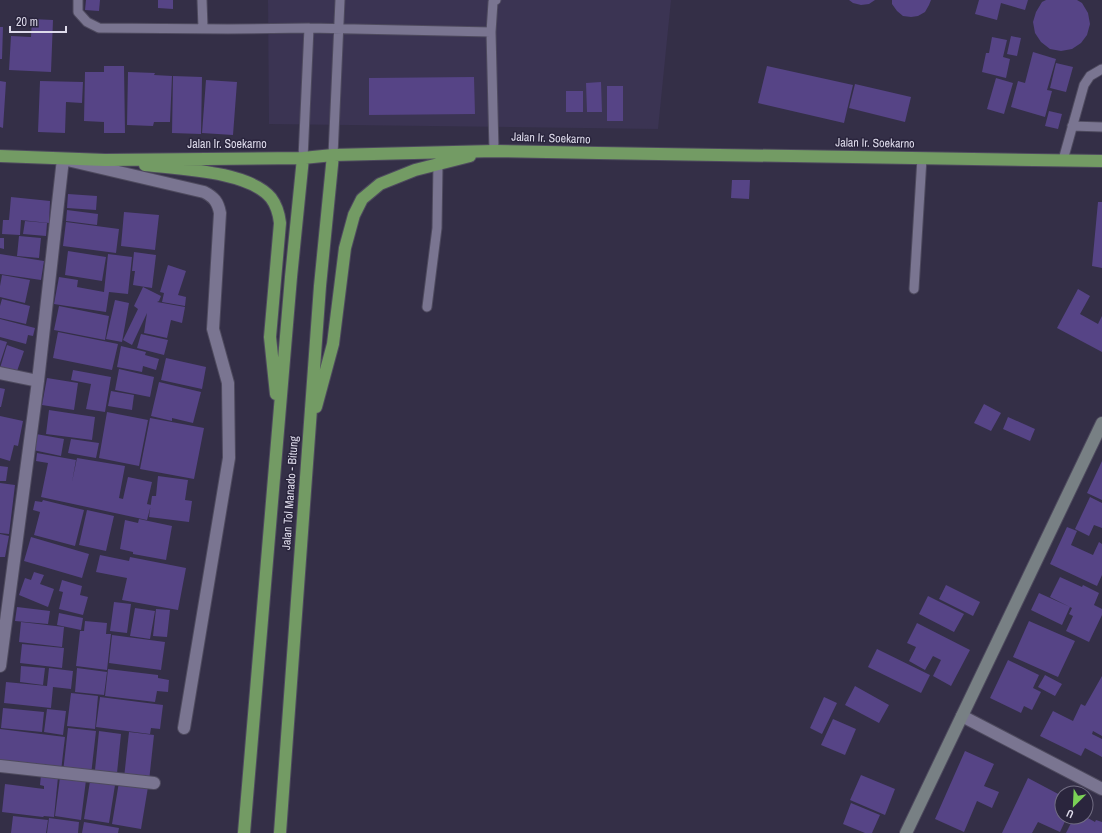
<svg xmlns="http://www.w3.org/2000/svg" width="1102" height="833" font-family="'Archivo Narrow',sans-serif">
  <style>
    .built { fill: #3b3453 }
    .building { fill: #564486 }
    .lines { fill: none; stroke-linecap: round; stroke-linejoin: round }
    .lane-casing { stroke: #4e4a5e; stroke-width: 11 }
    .street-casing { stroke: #4e4a5e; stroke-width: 14 }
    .secondary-casing { stroke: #4e4a5e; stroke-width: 14 }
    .highway-casing { stroke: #4e4a5e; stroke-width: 14 }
    .lane { stroke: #7a7591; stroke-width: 9 }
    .street { stroke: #7a7591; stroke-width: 12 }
    .secondary { stroke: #788084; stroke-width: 12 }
    .highway { stroke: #739b64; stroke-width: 12 }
    .labels { text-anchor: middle; stroke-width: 3; stroke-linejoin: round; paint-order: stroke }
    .street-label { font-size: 12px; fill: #dedbeb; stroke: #2a253d }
  </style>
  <rect width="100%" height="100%" fill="#342f47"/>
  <path class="built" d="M268,0H671L658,129L269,124Z"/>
  <path class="building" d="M86,0H100L99,11L85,10Z
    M158,0H173V9L158,8Z
    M849,0H875L869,4L861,5L853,3Z
    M892,0H931L929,5L925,12L918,16L911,17L903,16L897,11L892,4Z
    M979,0H1028L1025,10L1001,3L997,20L975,14Z
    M1046,0H1077L1082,3L1088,13L1090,24L1087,35L1081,43L1072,49L1061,51L1050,49L1041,42L1035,33L1033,22L1036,12L1042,2Z
    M32,19L53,20L51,72L9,70L11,36L31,37Z
    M0,27H3L2,59H0Z
    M1011,36L1021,38L1017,56L1007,54Z
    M992,37L1007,40L1003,57L1010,59L1006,78L982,72L986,53H989Z
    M1033,52L1056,59L1047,90L1052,91L1045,117L1011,107L1018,81L1025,83Z
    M1056,63L1073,67L1066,92L1050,88Z
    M104,66H124L125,133H104V122L84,121L85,72H104Z
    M767,66L853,85L844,123L758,103Z
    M128,72L155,73L154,75L172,76L170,122H154L153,126L127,125Z
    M173,76L202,77L201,134L172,133Z
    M474,77L475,114L369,115V78Z
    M996,78L1013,83L1004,114L987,109Z
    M206,80L237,82L233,135L202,133Z
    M0,81L6,82L3,128L0,127Z
    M40,81L83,82L82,103L66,102L65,133L38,132Z
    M601,82L602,112H587L586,83Z
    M855,84L911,97L905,122L849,108Z
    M607,86H623V121H607Z
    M566,91H583V112H566Z
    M1049,111L1062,114L1058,129L1045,126Z
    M732,180H750L749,199L731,198Z
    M68,194L97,196L96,210L67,208Z
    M11,197L50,201L49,223L21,220L20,235L2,234L3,220H9Z
    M1098,202H1102V268L1092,266Z
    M67,210L98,214L97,225L66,221Z
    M124,212L159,215L155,250L121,246Z
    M25,221L47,223L46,236L23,234Z
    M66,222L119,229L116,253L63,246Z
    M19,236L41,238L39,258L17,256Z
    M0,238H4V249L0,248Z
    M68,251L106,257L102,281L65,275Z
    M134,252L156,255L152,288L133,285L135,271H132Z
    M0,254L44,261L41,280L0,274Z
    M108,254L132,257L128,294L109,292L106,312L54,304L59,277L78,280L77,287L104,292Z
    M168,265L186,271L178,295L186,297L185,306L162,302L164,293L160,292Z
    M2,275L30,280L25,303L0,297V286Z
    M143,287L161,296L159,301L157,302L185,307L182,323L171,320L167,338L144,333L147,313L132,345L123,340L138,309L134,306Z
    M1078,289L1090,296L1080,314L1098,324L1102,316V352L1057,328Z
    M2,299L30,306L26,324L0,318V306Z
    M115,300L129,303L122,342L106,339Z
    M59,306L109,316L105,340L54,330Z
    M0,319L35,328L33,336L28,335L26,344L0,337Z
    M58,332L118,344L112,370L53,358Z
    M141,334L168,340L164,355L137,348Z
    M0,340L7,342L0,363Z
    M7,345L24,351L16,374L0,368Z
    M121,346L146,352L145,355L159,359L156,370L143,366L142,372L117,367Z
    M166,358L206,367L202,389L161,380Z
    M119,369L154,377L150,397L115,390Z
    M73,370L111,377L105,412L86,409L91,384L71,380Z
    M47,378L78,383L74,410L42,405Z
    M159,382L201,392L193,423L172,418V421L151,416Z
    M0,388L5,389L1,407H0Z
    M111,391L134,395L132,410L108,406Z
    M984,404L1001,413L991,431L974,423Z
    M49,410L95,417L92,440L46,434Z
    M107,412L148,420L139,466L99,458Z
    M0,416L23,421L18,446L14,445L10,461L0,458Z
    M1008,417L1035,429L1030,441L1003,429Z
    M150,418L204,428L194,479L140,469Z
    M36,434L64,439L61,456L33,450Z
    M71,439L99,443L96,458L68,453Z
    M37,453L76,460L72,482L77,458L125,466L119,498L123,499L128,477L152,482L147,504L151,505L147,520L41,497L48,463L36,461Z
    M1102,461V500L1087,493Z
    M0,466L8,467L6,481H0Z
    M158,476L188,480L185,500L192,501L189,522L149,517L152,496H156Z
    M0,483L15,485L9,534L0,533Z
    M1090,497L1102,503V528L1094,525L1089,536L1075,529Z
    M43,500L84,510L75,546L34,535L40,512L33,510L35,501L42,502Z
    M87,510L114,516L106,551L79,545Z
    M139,519L172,526L166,560L133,554V552L120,549L125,520L138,523Z
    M1067,527L1077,531L1071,545L1093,555L1099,542L1102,544V575L1097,586L1050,564Z
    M0,534L9,536L5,557H0Z
    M31,537L89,554L82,578L24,561Z
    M100,555L129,561L130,557L186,568L178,610L122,600L127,578L96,572Z
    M34,572L44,575L40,584L54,589L48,607L19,595L25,578L31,580Z
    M1060,577L1082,587L1083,585L1099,593L1094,605L1102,609V615L1089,642L1066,631L1073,616L1069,614L1072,608L1050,597Z
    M62,580L82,586L80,595L88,597L83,615L59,609L63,592L59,591Z
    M946,585L980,602L973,616L939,599Z
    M1039,593L1070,607L1062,625L1031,610Z
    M928,596L964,614L954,632L919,614Z
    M114,602L131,604L127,633L110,631Z
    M17,607L50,611L48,624L15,621Z
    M135,608L155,611L150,639L130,636Z
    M156,609L170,610L167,637L153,636Z
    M59,613L83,618L81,630L57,625Z
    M85,621L107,623L106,634H111L107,670L76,666L80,631H84Z
    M1029,621L1075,641L1058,677L1013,657Z
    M21,622L64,627L62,647L19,642Z
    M917,623L970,650L951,686L933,676L941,660L933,656L925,670L909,661L916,647L907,643Z
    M112,635L165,642L161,670L109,663Z
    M22,644L64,648L62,668L20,663Z
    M877,649L930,675L921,693L868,667Z
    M1008,660L1039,675L1033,688L1041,692L1032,710L1024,706L1021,713L990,698Z
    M21,666L45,668L43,685L20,682Z
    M49,668L73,671L71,689L53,687L51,708L4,703L6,682L47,686Z
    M77,668L107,672L104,695L75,692Z
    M108,669L158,675V678L169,680L168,692L157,691L155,702L105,696Z
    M1045,675L1062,684L1055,696L1038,687Z
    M1102,676V736L1093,731L1092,734L1102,739V757L1085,748L1081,756L1040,736L1053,711L1073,721L1081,704L1085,706Z
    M855,686L889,705L879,723L845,705Z
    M71,693L98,696L95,729L67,726Z
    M100,697L163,705L160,729L151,728L150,734L96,727Z
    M824,697L837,703L822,734L810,728Z
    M3,708L44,712L42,732L1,728Z
    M47,709L66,711L63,735L44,732Z
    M833,719L856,729L845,755L821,745Z
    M68,728L96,731L91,775L63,772Z
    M0,729L65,737L61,771L0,764Z
    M99,731L121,734L117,773L95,770Z
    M129,732L154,735L149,781L124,778Z
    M965,751L994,764L984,786L999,792L992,808L977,801L964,832L935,819Z
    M41,775L58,777L54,817L44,816L43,817L2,812L5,784L44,789V786L40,785Z
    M861,775L895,789L885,815L850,800Z
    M60,777L86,780L81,820L55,816Z
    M1028,778L1062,796V817H1067L1060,832L1038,822L1032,833H1002Z
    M90,781L115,785L109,823L84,819Z
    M119,782L148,787L141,829L112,824Z
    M851,803L880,815L872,833H865L843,824Z
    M13,816L48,820L46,833H11Z
    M1074,817H1086L1095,822L1096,820L1102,822V833H1066Z
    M49,818L79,822L78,833H47Z
    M84,822L119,828L118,833H82Z"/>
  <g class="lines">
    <defs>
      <path id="lane" d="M78,0V12L87,22L99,28L228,29L309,28L491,32
        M202,0L203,28
        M1072,126L1102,127
        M494,151L491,32L493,2L496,0
        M333,155L340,0
        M303,158L309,28
        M1063,160L1084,85L1090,76L1102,69
        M914,289L922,158
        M427,307L437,228L438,164"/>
      <path id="street" d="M0,373L38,381
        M0,666L38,381L63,159L204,192C214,197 218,202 220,213L213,329L228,383L229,458L184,728
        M962,716L1102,789
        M0,766L154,783"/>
      <path id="secondary" d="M906,833L1102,423"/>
      <path id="highway" d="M0,156L105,160L303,158L333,155L494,151L598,153L1102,161
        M145,165C178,169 249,171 271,198C277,206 279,214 280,223L270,337L276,394
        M316,407L333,344L345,248L354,215L362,199L380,184L415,170L470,156
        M244,833L291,277L303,158
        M280,833L320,286L333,155"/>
    </defs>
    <use href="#lane" class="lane-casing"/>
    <use href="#street" class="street-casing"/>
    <use href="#secondary" class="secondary-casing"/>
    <use href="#highway" class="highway-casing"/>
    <use href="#lane" class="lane"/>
    <use href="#street" class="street"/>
    <use href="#secondary" class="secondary"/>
    <use href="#highway" class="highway"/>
  </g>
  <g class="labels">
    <g class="street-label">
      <text transform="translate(551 138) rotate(2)" y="4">Jalan Ir. Soekarno</text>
      <text transform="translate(875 143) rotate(1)" y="4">Jalan Ir. Soekarno</text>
      <text x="227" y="148">Jalan Ir. Soekarno</text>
      <text transform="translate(290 493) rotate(-86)" y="4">Jalan Tol Manado - Bitung</text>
    </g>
  </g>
  <g transform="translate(1074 805) rotate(204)"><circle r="19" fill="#2a253d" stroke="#726e83"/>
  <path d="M0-3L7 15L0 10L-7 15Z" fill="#7ad156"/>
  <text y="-6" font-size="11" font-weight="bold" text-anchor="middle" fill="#dedbeb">U</text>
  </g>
  <path d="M10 26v6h56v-6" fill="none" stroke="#dedbeb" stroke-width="2"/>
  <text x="16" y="26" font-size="12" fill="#dedbeb" stroke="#2a253d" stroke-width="3" paint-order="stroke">20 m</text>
</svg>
